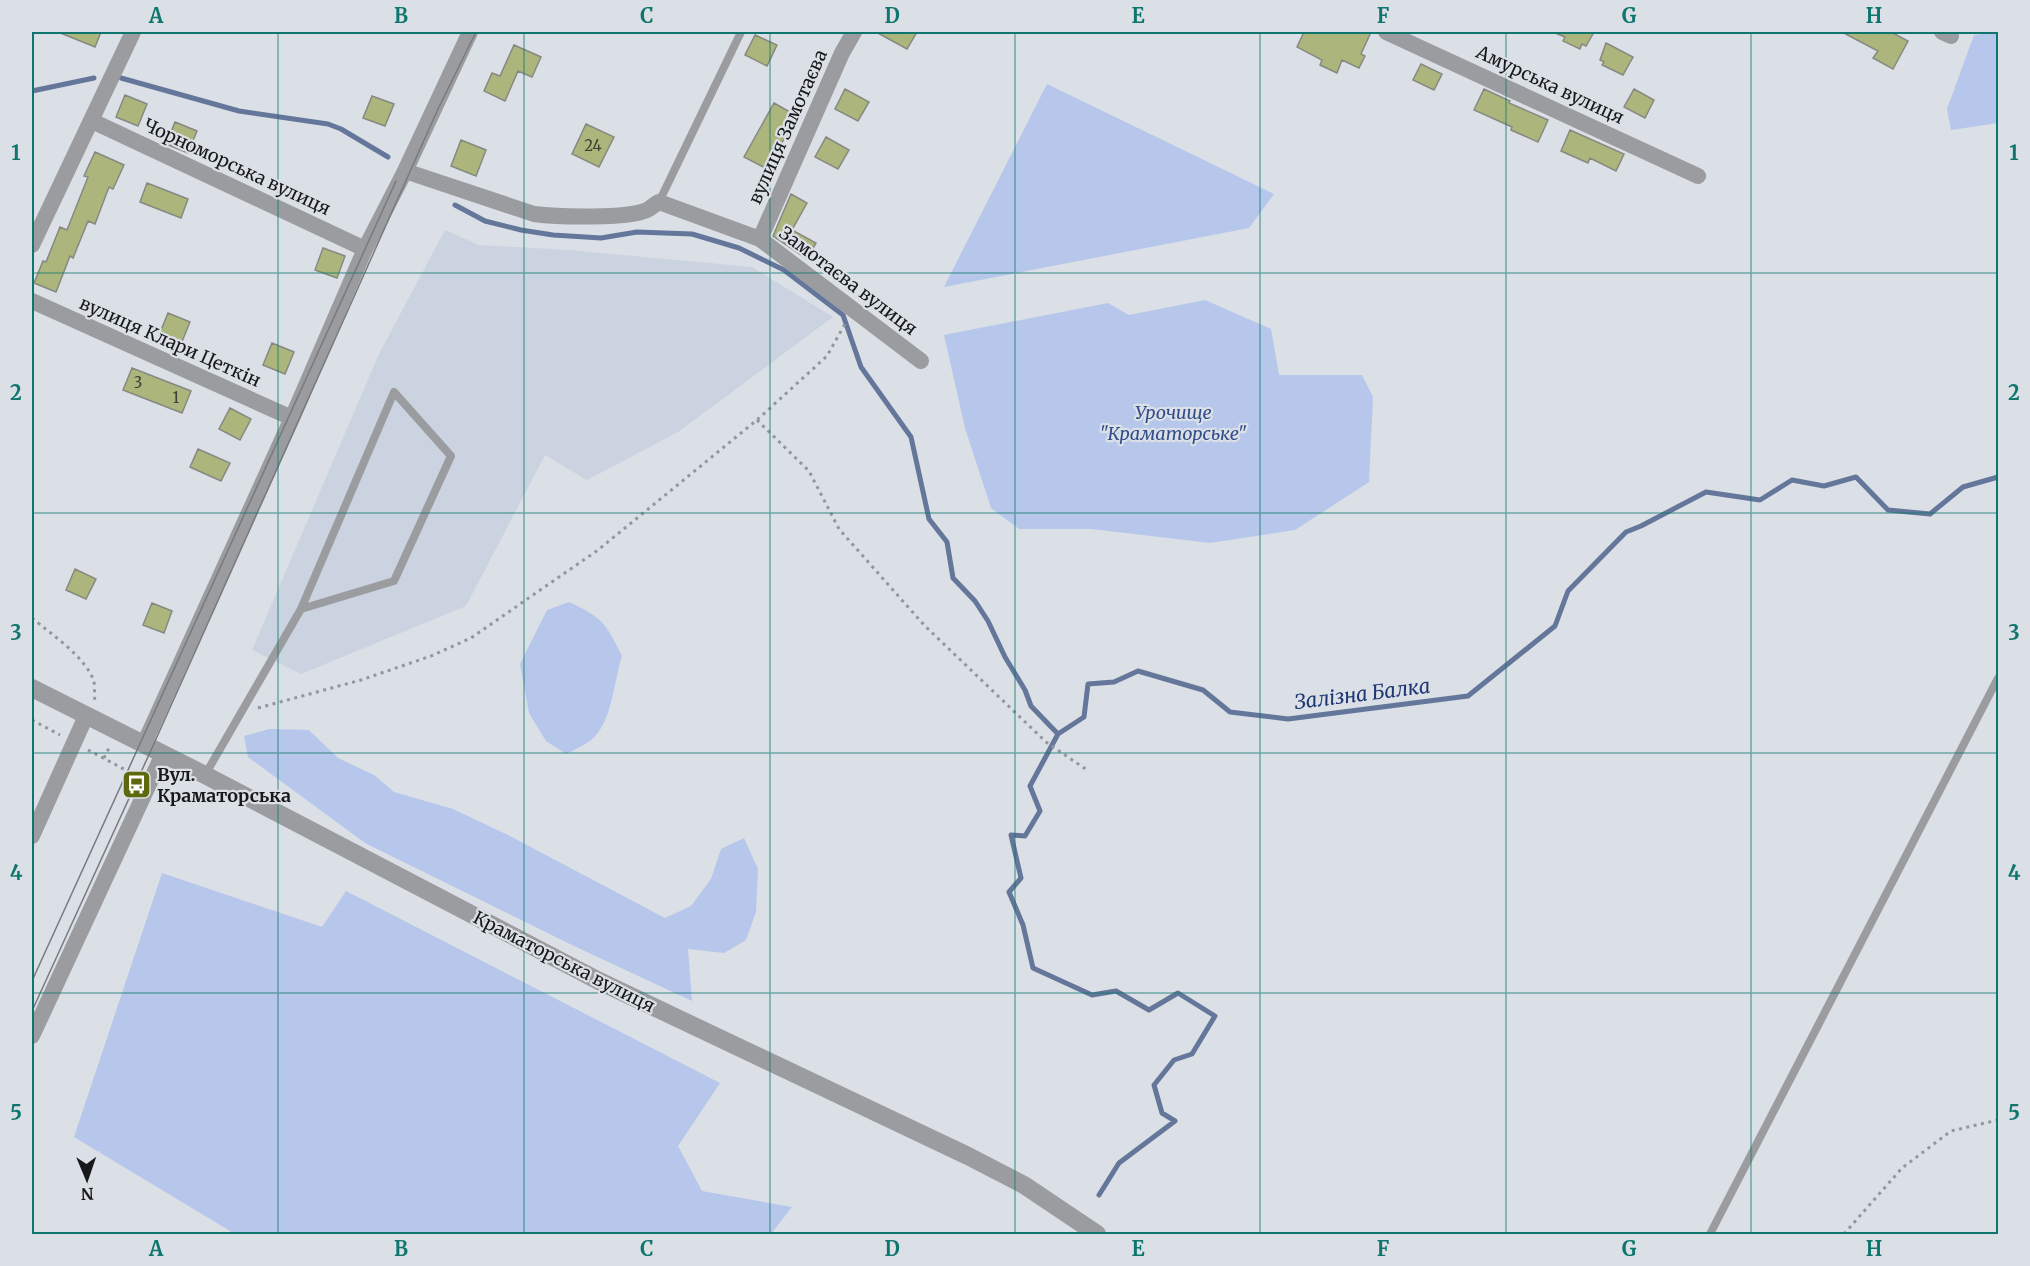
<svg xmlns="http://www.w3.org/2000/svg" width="2030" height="1266" font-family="Merriweather,serif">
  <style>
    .built { fill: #cbd2e0 }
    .green { fill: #b6c7eb }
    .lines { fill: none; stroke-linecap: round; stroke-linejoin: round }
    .stream { stroke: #647699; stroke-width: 5 }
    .building { fill: #acb67c; stroke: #878981; stroke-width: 1.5 }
    .path { stroke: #93969b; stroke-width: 3; stroke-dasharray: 3 4.5; stroke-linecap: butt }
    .service { stroke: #9b9c9f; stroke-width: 8 }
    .minor { stroke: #9b9c9f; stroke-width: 16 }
    .tertiary { stroke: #9b9c9f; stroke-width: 18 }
    .tram { stroke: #777a7e; stroke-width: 1.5 }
    .grid { fill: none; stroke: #0f766e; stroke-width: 1.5; stroke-opacity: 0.55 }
    .labels { text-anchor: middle; stroke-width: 4.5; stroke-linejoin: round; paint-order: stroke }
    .number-label { font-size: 15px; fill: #3c4032 }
    .street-label { font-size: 18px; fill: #16181a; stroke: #dbdfe6 }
    .park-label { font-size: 18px; font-style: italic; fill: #314d8b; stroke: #dbdfe6 }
    .poi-label { font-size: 18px; font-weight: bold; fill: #16181a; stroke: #dbdfe6; text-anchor: start }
    .water-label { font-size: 20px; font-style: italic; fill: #1f3874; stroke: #dbdfe6 }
    .neatline { fill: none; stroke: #0f766e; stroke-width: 2 }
    .grid-label { font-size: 20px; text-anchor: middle; font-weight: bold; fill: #0f766e }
  </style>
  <rect width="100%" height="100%" fill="#dbdfe6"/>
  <path class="built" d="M445,230L479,245L569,250L752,267L833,317L678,432L587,480L545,455L466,606L301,674L252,650L379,354Z"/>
  <path class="green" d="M1998,32V123L1951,130L1947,109L1974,35Z
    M1047,84L1274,194L1249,228L944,287Z
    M1205,300L1271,329L1279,375H1362L1373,397L1369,482L1295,530L1210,543L1092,529H1019L991,508L965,428L944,335L1108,303L1129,315Z
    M569,602C603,618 605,622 622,656C614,680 612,724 591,740C583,746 574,750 566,754L546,741L529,713L520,664L547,610Z
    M269,729L309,730L338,758L374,775L394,792L453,809L508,835L665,918L691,906L711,879L721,849L744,838L758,869L756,912L746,940L724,953L688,949L692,1001L574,946L365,843L248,757L244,736Z
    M162,873L322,927L346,891L720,1083L678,1146L702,1191L792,1207L771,1234H235L74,1137Z"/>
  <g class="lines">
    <path class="stream" d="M121,78L239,111L328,124L341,129L388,157
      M32,91L94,78
      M455,205L485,221L521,230L553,235L601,238L637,232L692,234L739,248L784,270L843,315L861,367L911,437L929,519L947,542L953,578L975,601L988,621L1005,657L1025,690L1031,706L1058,734
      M1099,1195L1119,1163L1175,1121L1162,1113L1154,1085L1174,1060L1192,1054L1215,1016L1178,993L1149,1010L1116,991L1092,995L1033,968L1023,925L1009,892L1021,878L1011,835L1025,836L1040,811L1030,786L1058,734L1084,717L1088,684L1114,682L1138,671L1203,690L1230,712L1288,719L1468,696L1555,626L1568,591L1626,532L1641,526L1706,492L1760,500L1792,480L1824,486L1856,477L1888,510L1930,514L1963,487L1998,477"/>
  </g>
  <path class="building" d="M58,32H101L95,47Z
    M876,32H917L907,49Z
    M1304,32H1371L1361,54L1365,56L1359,68L1342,60L1337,73L1320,65L1322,60L1297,47Z
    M1553,32H1594L1586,46L1582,44L1580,49L1563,41L1565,37Z
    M1842,32H1891L1908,41L1893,69L1873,58L1878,51Z
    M755,35L777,45L767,66L745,55Z
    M1606,43L1633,57L1623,75L1602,65L1604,62L1600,60Z
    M514,45L541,57L532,77L518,71L505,101L484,91L492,73L500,76Z
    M1421,64L1442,74L1434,90L1413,80Z
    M845,89L869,102L858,121L835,109Z
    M1484,89L1510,101L1509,103L1548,120L1538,142L1511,130L1512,127L1474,110Z
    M1634,89L1654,100L1645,118L1624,107Z
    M125,95L147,104L138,126L116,117Z
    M372,96L394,104L385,126L363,118Z
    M774,103L797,116L767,169L744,157Z
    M175,122L197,131L188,153L166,144Z
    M586,124L614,137L599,167L572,154Z
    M1570,130L1624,154L1616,171L1590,158L1588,163L1561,151Z
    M826,137L849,150L838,169L815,157Z
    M461,140L486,150L476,176L451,166Z
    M95,152L124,165L113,189L109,187L95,224L88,221L73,258L70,256L56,292L34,283L43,261L46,262L60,227L67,230L88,177L84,176Z
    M147,183L188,199L181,218L140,202Z
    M791,194L807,203L792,230L816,243L807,259L773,236Z
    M323,248L345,256L337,278L315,270Z
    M168,313L190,322L181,344L159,335Z
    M272,343L294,352L285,374L263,365Z
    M132,368L191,391L182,413L123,390Z
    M230,408L251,419L240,440L219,429Z
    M198,449L230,463L221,481L190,467Z
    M75,569L96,579L86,599L66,590Z
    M152,603L172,611L164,633L143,625Z"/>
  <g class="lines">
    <path class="path" d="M757,420L809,471L839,529L924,625L1046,742L1087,770
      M32,618C51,634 87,658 94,682C95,688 94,695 95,701
      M258,708L361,680L431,656L471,638L598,550L757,420L827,356L845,324
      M32,720L60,735
      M88,750L137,776
      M104,758L110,746
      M1844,1234L1902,1168L1951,1131L1998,1120"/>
    <path class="service" d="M659,202L741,32
      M205,775L301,609L394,392L451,456L394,581L301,609
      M1710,1234L1998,678"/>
    <path class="minor" d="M1386,32L1698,176
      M1942,32L1951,36
      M92,121L365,249
      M405,171L534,214C557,217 628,219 647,210C651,208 655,204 659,202L760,239L921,361
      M760,239L842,53L854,32
      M32,245L133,32
      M32,301L292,418
      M144,744L292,418L365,249L405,171L470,32
      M32,836L86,716
      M32,1036L163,754"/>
    <path class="tertiary" d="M32,688L205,775L599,981L968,1156L1024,1185L1097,1234"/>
    <path class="tram" d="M32,981L396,181
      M32,1011L152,748L438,109L476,32"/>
  </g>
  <path class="grid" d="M278,32V1234M524,32V1234M770,32V1234M1015,32V1234M1260,32V1234M1506,32V1234M1751,32V1234M32,273H1998M32,513H1998M32,753H1998M32,993H1998"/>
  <defs>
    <symbol id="bus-square" viewBox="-11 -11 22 22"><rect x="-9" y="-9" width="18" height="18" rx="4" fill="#5e680c" stroke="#dbdfe6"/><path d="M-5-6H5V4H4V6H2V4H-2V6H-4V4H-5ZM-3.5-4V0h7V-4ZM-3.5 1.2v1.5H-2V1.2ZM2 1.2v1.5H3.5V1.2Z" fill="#fff"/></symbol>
  </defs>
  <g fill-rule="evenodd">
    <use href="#bus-square" x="120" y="768" width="33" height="33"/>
  </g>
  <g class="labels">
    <g class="number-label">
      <text x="593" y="151">24</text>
      <text x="138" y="388">3</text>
      <text x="176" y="403">1</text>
    </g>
    <g class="street-label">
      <text transform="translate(1550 85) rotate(25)" y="6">Амурська вулиця</text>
      <text transform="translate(788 127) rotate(-66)" y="6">вулиця Замотаєва</text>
      <text transform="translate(237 167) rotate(25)" y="6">Чорноморська вулиця</text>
      <text transform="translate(848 281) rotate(37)" y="6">Замотаєва вулиця</text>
      <text transform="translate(170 342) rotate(24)" y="6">вулиця Клари Цеткін</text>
      <text transform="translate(564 962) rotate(27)" y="6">Краматорська вулиця</text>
    </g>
    <g class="park-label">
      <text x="1173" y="419">Урочище<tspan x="1173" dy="21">"Краматорське"</tspan></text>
    </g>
    <g class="poi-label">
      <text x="157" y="781">Вул.<tspan x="157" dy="21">Краматорська</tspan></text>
    </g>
    <g class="water-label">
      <text transform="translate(1362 694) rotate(-7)" y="7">Залізна Балка</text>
    </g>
  </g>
  <rect width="2030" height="1266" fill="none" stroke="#dbdfe6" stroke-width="66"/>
  <g transform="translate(87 1179) rotate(178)" stroke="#dbdfe6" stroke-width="4.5" paint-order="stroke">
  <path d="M0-4.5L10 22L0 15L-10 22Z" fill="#16181a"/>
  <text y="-9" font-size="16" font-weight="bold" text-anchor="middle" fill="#16181a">N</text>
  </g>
  <rect x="33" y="33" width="1964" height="1200" class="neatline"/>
  <g class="grid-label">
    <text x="156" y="23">A</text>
    <text x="401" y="23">B</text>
    <text x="647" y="23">C</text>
    <text x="892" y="23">D</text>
    <text x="1138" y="23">E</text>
    <text x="1383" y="23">F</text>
    <text x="1629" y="23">G</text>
    <text x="1874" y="23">H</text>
    <text x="16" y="160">1</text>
    <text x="2014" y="160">1</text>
    <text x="16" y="400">2</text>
    <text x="2014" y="400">2</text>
    <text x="16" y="640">3</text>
    <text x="2014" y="640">3</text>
    <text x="16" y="880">4</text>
    <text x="2014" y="880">4</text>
    <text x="16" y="1120">5</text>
    <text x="2014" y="1120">5</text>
    <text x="156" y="1256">A</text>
    <text x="401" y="1256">B</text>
    <text x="647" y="1256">C</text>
    <text x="892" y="1256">D</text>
    <text x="1138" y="1256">E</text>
    <text x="1383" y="1256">F</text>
    <text x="1629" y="1256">G</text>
    <text x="1874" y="1256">H</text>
  </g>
</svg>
